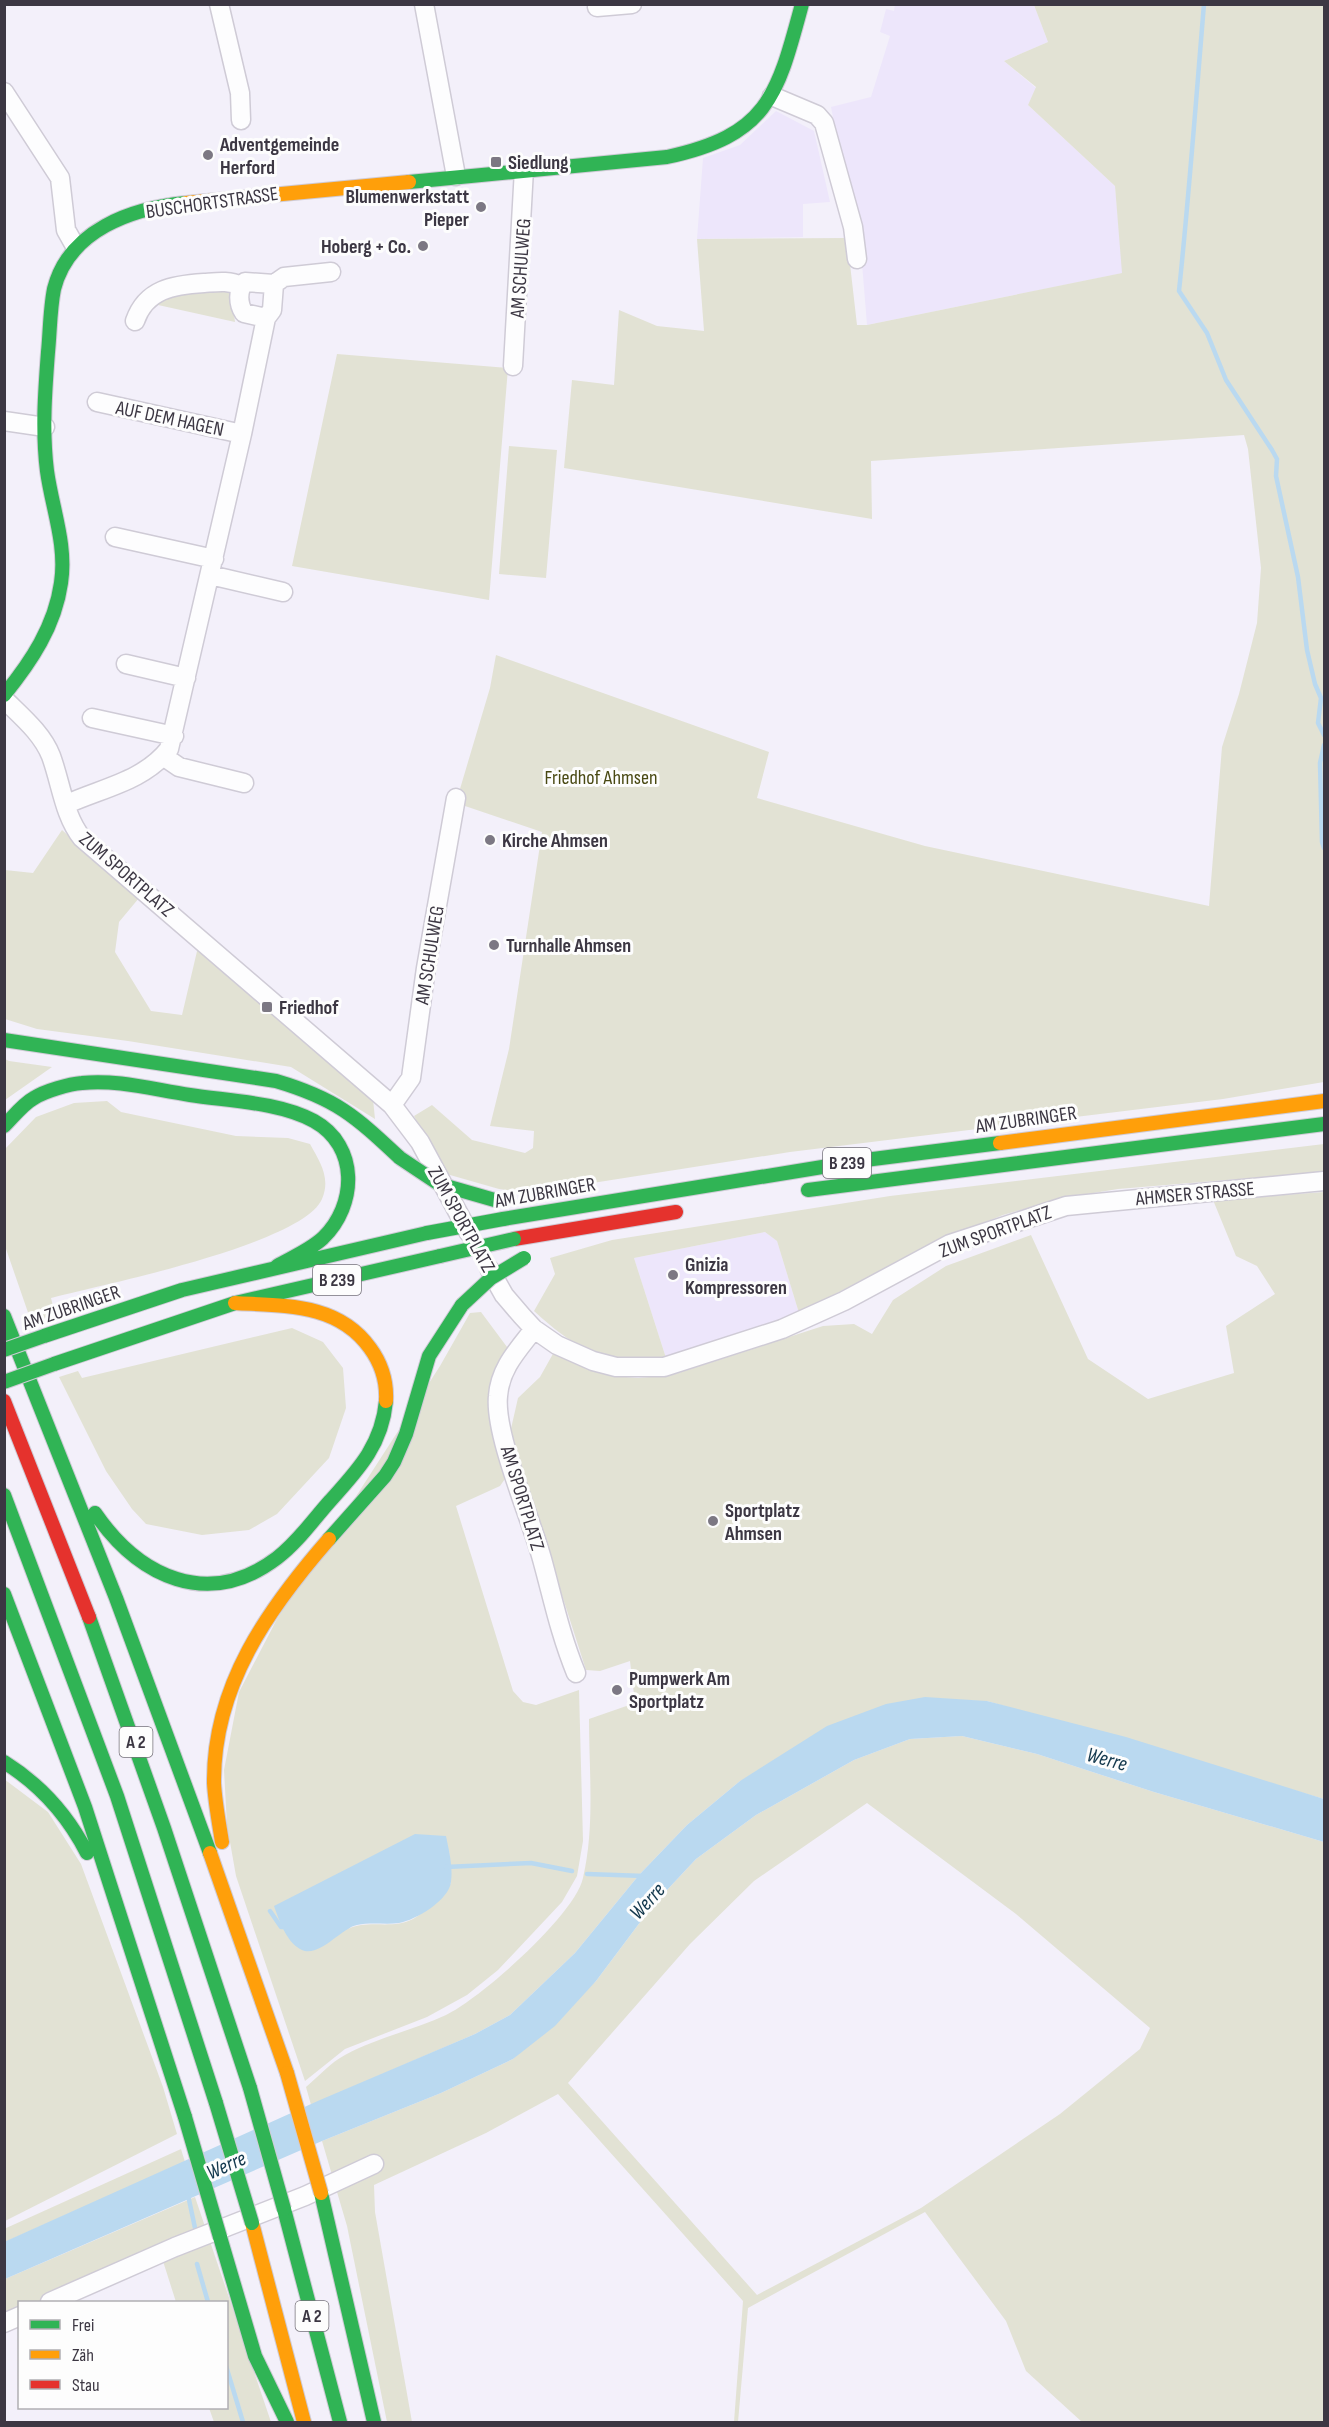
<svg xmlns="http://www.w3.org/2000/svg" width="1329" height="2427" font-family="'Sofia Sans Condensed',sans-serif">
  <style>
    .built { fill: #ede6fb }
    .green { fill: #e2e2d4; fill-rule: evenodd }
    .water { fill: #bad9f0 }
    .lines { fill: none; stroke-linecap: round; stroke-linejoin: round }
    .stream { stroke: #bad9f0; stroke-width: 4.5 }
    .street-casing { stroke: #cfcbd6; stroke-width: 21 }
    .fast-casing { stroke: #cfcbd6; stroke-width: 16 }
    .slow-casing { stroke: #cfcbd6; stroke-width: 16 }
    .jam-casing { stroke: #cfcbd6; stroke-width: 16 }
    .street { stroke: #fdfdfe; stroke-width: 18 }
    .fast { stroke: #30b455; stroke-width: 14 }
    .slow { stroke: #ff9f0a; stroke-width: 14 }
    .jam { stroke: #e5322d; stroke-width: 14 }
    .fast-bridge-casing { stroke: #cfcbd6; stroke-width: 16; stroke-linecap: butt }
    .slow-bridge-casing { stroke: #cfcbd6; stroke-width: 16; stroke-linecap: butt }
    .fast-bridge { stroke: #30b455; stroke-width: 14 }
    .slow-bridge { stroke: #ff9f0a; stroke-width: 14 }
    .poi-dot { fill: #7c7883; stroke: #fdfdfd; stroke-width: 2 }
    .labels { text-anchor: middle; stroke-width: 6; stroke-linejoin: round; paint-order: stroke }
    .shield { fill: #fdfdfd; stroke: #76727b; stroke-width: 1.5 }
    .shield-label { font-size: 18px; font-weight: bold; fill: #3c3743 }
    .poi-label { font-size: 20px; font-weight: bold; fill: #3c3743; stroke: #fdfdfd; text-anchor: start }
    .street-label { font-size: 20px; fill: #3c3743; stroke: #fdfdfd }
    .park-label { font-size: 20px; fill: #494913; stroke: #fdfdfd }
    .water-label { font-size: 21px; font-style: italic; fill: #13384d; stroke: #fdfdfd }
  </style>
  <rect width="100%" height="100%" fill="#f3f0fa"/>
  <path class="built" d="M895,4L1034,5L1048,42L1004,61L1036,88L1028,105L1115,186L1123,273L867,325L862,263L831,107L871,97L890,36L880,32L886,9L894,11Z
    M776,111L814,131L830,202L803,204V237L697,239L703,158L740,145Z
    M765,1232L777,1241L799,1313L768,1326L666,1358L634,1258Z"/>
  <path class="green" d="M1034,5H1324V1082L1223,1099L790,1152L529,1193L499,1189L443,1173L414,1116L432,1105L472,1140L525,1153L533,1148L534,1131L490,1126L509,1049L542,832L465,806L457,799L490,688L496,655L769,752L757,798L925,846L1209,906L1222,747L1239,694L1257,623L1261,568L1248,449L1244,435L871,461L872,519L564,468L572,380L614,385L619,310L657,326L704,331L697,239L847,238L857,325H867L1122,273L1115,186L1028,105L1036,87L1004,61L1048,42Z
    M231,286L235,322L149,303L163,294Z
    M337,354L508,368L489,600L292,566Z
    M509,446L557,450L546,578L499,574Z
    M62,830L139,898L119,922L115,952L151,1011L182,1015L198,947L373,1099L375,1119L291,1067L128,1041L37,1029L5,1019V870L33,873Z
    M5,1059L9,1061L52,1067L5,1100Z
    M107,1101L121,1112L236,1136L288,1138L310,1144C320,1162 331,1178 322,1199C303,1244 101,1285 51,1298L55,1314L32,1324L5,1246L4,1150L36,1117L74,1103Z
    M1324,1144V1172L1118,1189L1063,1198L1003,1215L931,1244L799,1313L777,1241L765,1232L634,1258L666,1358C604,1363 580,1353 534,1311L555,1274L550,1258L612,1240L890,1196Z
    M1324,1192V1799L987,1701L740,1781L687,1825L639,1875L575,1953L510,2015L475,2034L311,2105L306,2087C319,2076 330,2063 345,2055C376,2038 414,2030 446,2015C481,1998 575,1915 583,1878C595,1826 589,1772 589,1719L635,1703L630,1661L600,1671L586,1670L510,1433L518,1398L540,1377L554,1352L588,1369L613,1376L638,1378L672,1375L823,1326L854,1324L872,1334L893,1300L946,1266L1031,1235L1088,1359L1148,1399L1234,1373L1226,1326L1275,1294L1257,1266L1236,1256L1213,1200Z
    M481,1312L510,1351L498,1371L509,1473L500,1486L456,1506L513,1691L523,1702L536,1705L579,1690L583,1841L577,1876L562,1902L498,1970L467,1995L427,2017L345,2049L305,2081L236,1876L227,1825L224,1770L239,1692L277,1619L440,1366L470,1313ZM449,1850L451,1883C440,1893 427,1912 413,1919C393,1930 368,1919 348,1929Z
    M292,1328L323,1342L343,1368L346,1408L329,1458L277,1514L249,1530L202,1535L146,1524L132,1509L106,1471L59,1377L78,1371L82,1378Z
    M962,1736L1037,1754L1154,1792L1324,1842V2422H1082L1026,2371L1006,2321L925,2212L748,2308L738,2422H734L743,2301L558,2094L486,2133L374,2185L375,2212L412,2422H387L347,2226L322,2141L441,2093L513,2059L596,1981L653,1905L696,1859L756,1815L854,1760L910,1739ZM867,1803L1016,1914L1150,2028L1140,2049L1060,2114L921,2208L757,2295L568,2083L690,1944L754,1881Z
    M4,1779L48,1812L81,1864L163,2087L177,2134L5,2221Z
    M181,2149L185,2162L5,2242L4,2229Z
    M195,2197L271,2422H214L209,2408H226V2302H176L162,2258L68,2302H20L19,2326L5,2333V2279Z"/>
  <path class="water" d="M925,1697L987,1701L1126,1737L1324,1799V1842L1154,1792L1037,1754L962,1736L910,1739L854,1760L756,1815L696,1859L653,1905L596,1981L555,2026L513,2059L441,2093L322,2141L5,2279L4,2242L320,2100L475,2034L510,2015L575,1953L639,1875L687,1825L740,1781L827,1726L886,1704Z
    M415,1834L446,1836C449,1851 453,1866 451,1882C449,1900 416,1920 399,1923C386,1925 371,1922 357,1925C341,1928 318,1960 300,1949C286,1941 279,1920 274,1906Z"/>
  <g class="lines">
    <path class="stream" d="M1204,4C1196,100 1189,196 1179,291L1207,333L1226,380L1272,450L1277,459L1276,476L1298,577L1307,650L1315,684L1321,698L1318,723L1324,735
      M1324,745L1320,763L1322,842L1324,848
      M446,1867L531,1863L572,1871
      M587,1874L644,1876
      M270,1911L281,1927H288
      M188,2195L195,2228
      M197,2264L208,2302
      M226,2366L243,2422"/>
    <defs>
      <path id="street" d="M219,4L240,93L241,120
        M424,4L456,176
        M597,7L632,4
        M4,92L60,178L66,230L75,246
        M772,96L817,115L824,123L853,227L857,259
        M245,282L274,284L272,310L266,318L244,313C238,304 237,290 245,282Z
        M274,284L284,277L331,272
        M135,321C146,289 173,285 204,283C217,282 229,280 241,286
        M513,366L524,169
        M97,402L242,434
        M4,421L45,427
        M115,537L214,559
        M210,575L283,592
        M126,664L186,678
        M4,699C21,716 42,733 51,756C61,783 64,816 82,838L392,1105L420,1142L469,1233
        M92,718L174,736
        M163,756L179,767L244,783
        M67,804C102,788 144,781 169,749L242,434L266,318
        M392,1105L411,1078L426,968L456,798
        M490,1270L504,1295L522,1316L534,1329L557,1345L593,1361L616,1367H664L782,1329L844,1301L950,1244L1066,1206L1324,1181
        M534,1329C518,1350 500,1368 498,1396C494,1434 531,1519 542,1559C553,1599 560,1634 576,1673
        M50,2302L175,2247L305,2196L374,2164
        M4,2323L20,2316"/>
      <path id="fast" d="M409,182L667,157C768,135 777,97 802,4
        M4,695C31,662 55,626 61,583C67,545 52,508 47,471C42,431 45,391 48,352C50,332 50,309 54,289C69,230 132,208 186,203
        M4,1040L276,1081C337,1099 355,1116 400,1158
        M4,1126C13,1117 23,1104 34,1098C45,1091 69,1084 82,1083C117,1079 155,1090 190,1095C229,1101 279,1102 314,1121C359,1146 357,1205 323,1238C310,1250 293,1257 277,1266
        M808,1190L1324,1124
        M503,1219L865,1160L1000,1143
        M4,1316L116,1598L210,1853
        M44,1336L182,1290L427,1233
        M54,1364L235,1303L440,1256
        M4,1495L117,1796L216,2103
        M95,1513C139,1577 208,1610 277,1558C298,1542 313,1520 330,1501C358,1470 382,1445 386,1401
        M329,1539L385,1476L394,1462L406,1434L429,1356L462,1305
        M4,1594L85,1807L185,2117
        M89,1617L164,1828L250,2088
        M4,1762C41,1785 67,1814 87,1853
        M321,2193L374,2422
        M284,2209L340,2422
        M220,2237L255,2356L287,2422"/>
      <path id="slow" d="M186,203L409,182
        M1000,1143L1324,1101
        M235,1303C285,1306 338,1303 370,1348C381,1363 387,1382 386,1401
        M222,1842C219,1823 215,1802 214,1783C213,1686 268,1609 329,1539
        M210,1853L287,2073
        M252,2223L304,2422"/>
      <path id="jam" d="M514,1239L676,1212
        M4,1401L89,1617"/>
    </defs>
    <use href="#street" class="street-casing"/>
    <use href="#fast" class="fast-casing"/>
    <use href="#slow" class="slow-casing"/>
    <use href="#jam" class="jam-casing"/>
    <use href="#street" class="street"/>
    <use href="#fast" class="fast"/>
    <use href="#slow" class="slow"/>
    <use href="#jam" class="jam"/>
    <defs>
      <path id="fast-bridge" d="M400,1158L439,1184L498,1201
        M427,1233L503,1219
        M440,1256L514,1239
        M462,1305L491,1278L524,1258
        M4,1350L44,1336
        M4,1382L54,1364
        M250,2088L284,2209
        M216,2103L252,2223
        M185,2117L220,2237"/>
      <path id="slow-bridge" d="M287,2073L321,2193"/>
    </defs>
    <use href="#fast-bridge" class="fast-bridge-casing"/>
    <use href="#slow-bridge" class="slow-bridge-casing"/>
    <use href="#fast-bridge" class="fast-bridge"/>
    <use href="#slow-bridge" class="slow-bridge"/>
  </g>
  <g class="poi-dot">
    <circle cx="208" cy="155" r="6"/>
    <rect x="490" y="156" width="12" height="12" rx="3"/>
    <circle cx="481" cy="207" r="6"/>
    <circle cx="423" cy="246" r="6"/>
    <circle cx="490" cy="840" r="6"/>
    <circle cx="494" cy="945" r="6"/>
    <rect x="261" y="1001" width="12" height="12" rx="3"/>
    <circle cx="673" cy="1275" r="6"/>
    <circle cx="713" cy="1521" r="6"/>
    <circle cx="617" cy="1690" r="6"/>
  </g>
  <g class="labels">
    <g class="shield">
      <rect x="823" y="1148" width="48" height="30" rx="4.5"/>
      <rect x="313" y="1265" width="48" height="30" rx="4.5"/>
      <rect x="119.5" y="1727" width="33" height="30" rx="4.5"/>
      <rect x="295.5" y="2301" width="33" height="30" rx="4.5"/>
    </g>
    <g class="shield-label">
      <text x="847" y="1169">B 239</text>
      <text x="337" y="1286">B 239</text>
      <text x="136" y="1748">A 2</text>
      <text x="312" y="2322">A 2</text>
    </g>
    <g class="poi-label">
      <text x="220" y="151">Adventgemeinde<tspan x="220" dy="23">Herford</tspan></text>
      <text x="508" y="169">Siedlung</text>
      <text x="469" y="203" text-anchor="end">Blumenwerkstatt<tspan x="469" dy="23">Pieper</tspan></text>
      <text x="411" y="253" text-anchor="end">Hoberg + Co.</text>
      <text x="502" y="847">Kirche Ahmsen</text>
      <text x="506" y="952">Turnhalle Ahmsen</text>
      <text x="279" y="1014">Friedhof</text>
      <text x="685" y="1271">Gnizia<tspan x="685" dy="23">Kompressoren</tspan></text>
      <text x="725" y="1517">Sportplatz<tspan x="725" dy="23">Ahmsen</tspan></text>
      <text x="629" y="1685">Pumpwerk Am<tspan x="629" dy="23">Sportplatz</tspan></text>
    </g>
    <g class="street-label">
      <text transform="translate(212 202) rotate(-8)" y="7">BUSCHORTSTRASSE</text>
      <text transform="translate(520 268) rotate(-86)" y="7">AM SCHULWEG</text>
      <text transform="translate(170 418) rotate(12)" y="7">AUF DEM HAGEN</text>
      <text transform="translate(127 874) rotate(41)" y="7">ZUM SPORTPLATZ</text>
      <text transform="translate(429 955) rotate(-81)" y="7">AM SCHULWEG</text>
      <text transform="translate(1026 1119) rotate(-8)" y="7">AM ZUBRINGER</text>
      <text transform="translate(545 1192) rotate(-10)" y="7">AM ZUBRINGER</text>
      <text transform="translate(1195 1193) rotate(-5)" y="7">AHMSER STRASSE</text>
      <text transform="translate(462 1219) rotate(61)" y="7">ZUM SPORTPLATZ</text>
      <text transform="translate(995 1231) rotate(-20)" y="7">ZUM SPORTPLATZ</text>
      <text transform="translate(71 1307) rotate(-19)" y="7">AM ZUBRINGER</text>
      <text transform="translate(523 1498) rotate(73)" y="7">AM SPORTPLATZ</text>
    </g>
    <g class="park-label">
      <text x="601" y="784">Friedhof Ahmsen</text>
    </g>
    <g class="water-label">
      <text transform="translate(1107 1759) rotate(15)" y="7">Werre</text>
      <text transform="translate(647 1901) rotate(-47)" y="7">Werre</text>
      <text transform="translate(226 2165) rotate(-24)" y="7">Werre</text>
    </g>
  </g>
  <rect width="1329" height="2427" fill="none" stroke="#3c3743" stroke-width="12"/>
  <rect x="18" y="2301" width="210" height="108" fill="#fdfdfd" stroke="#b0aeb3" stroke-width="1.5"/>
  <rect x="30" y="2320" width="30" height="9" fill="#30b455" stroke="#b0aeb3" stroke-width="1.5"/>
  <text x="72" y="2331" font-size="18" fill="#3c3743">Frei</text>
  <rect x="30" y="2350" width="30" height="9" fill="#ff9f0a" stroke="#b0aeb3" stroke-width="1.5"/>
  <text x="72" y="2361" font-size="18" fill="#3c3743">Zäh</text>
  <rect x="30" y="2380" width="30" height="9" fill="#e5322d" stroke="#b0aeb3" stroke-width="1.5"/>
  <text x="72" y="2391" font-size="18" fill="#3c3743">Stau</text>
</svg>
